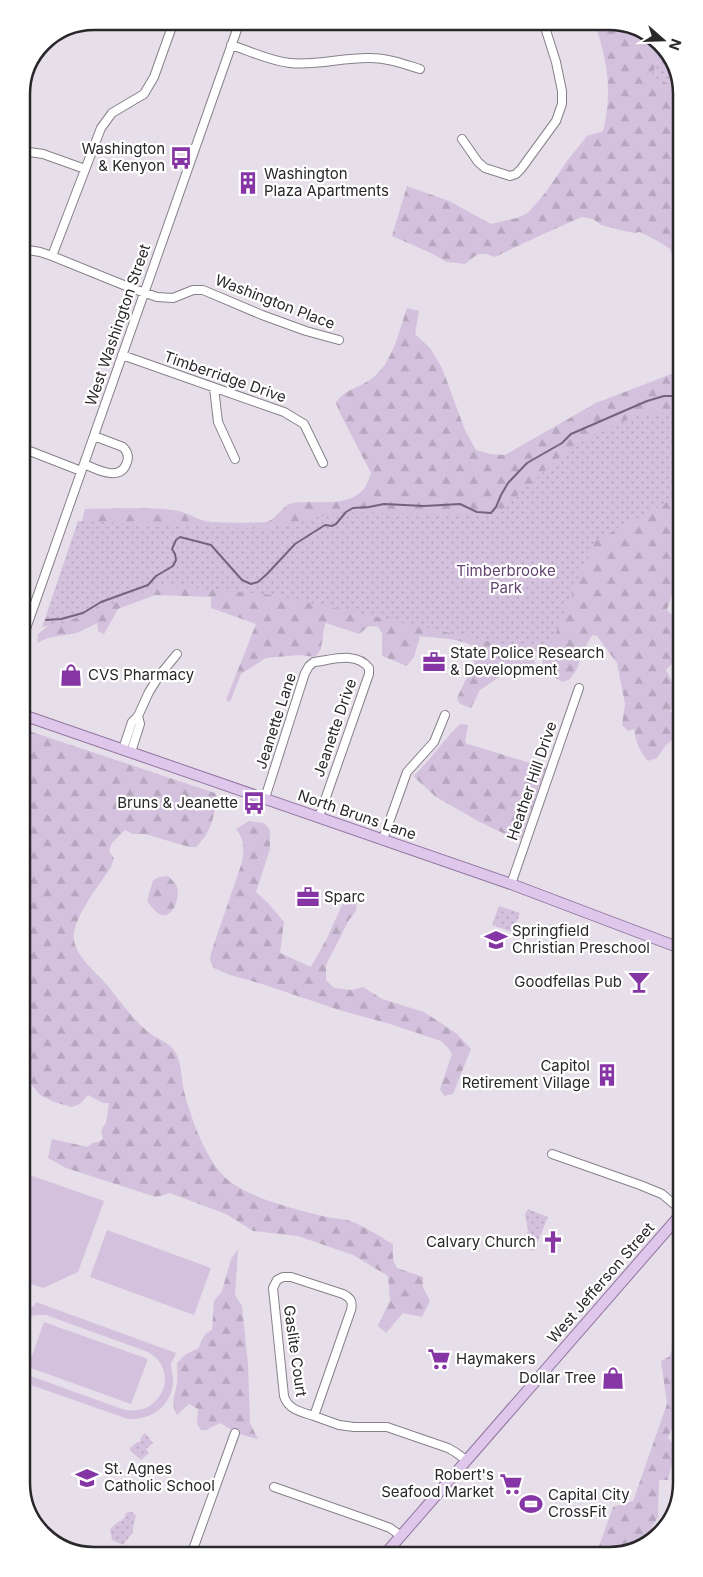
<svg xmlns="http://www.w3.org/2000/svg" width="703" height="1577" font-family="Inter,sans-serif">
  <style>
    .grass { fill: #d4c1dd }
    .forest { fill: url(#forest-firs) }
    .park { fill: url(#park-dots) }
    .lines { fill: none; stroke-linecap: round; stroke-linejoin: round }
    .stream { stroke: #74647b; stroke-width: 2 }
    .minor-casing { stroke: #87808a; stroke-width: 10 }
    .major-casing { stroke: #92769f; stroke-width: 12 }
    .minor { stroke: #fff; stroke-width: 8 }
    .major { stroke: #dfc6eb; stroke-width: 10 }
    .labels { text-anchor: middle; stroke-width: 4.5; stroke-linejoin: round; paint-order: stroke }
    .poi-label { font-size: 15px; fill: #2a272b; stroke: #fff; text-anchor: start }
    .street-label { font-size: 15px; fill: #2a272b; stroke: #fff }
    .park-label { font-size: 15px; fill: #634370; stroke: #fff }
    .rim { fill: none; stroke: #2a272b; stroke-width: 2.5 }
  </style>
  <defs>
    <pattern id="forest-firs" width="22" height="20" patternUnits="userSpaceOnUse" patternTransform="scale(1.25)"><rect width="22" height="20" fill="#d4c1dd"/><path d="M5 1l3.5 6h-7zM16 11l3.5 6h-7z" fill="#b6a6be"/></pattern>
    <pattern id="park-dots" width="8" height="8" patternUnits="userSpaceOnUse" patternTransform="scale(1.25)"><rect width="8" height="8" fill="#d4c1dd"/><path d="M2 2h.1M6 6h.1" fill="none" stroke="#b6a6be" stroke-width="1.8" stroke-linecap="round"/></pattern>
  </defs>
  <rect width="100%" height="100%" fill="#e6dfea"/>
  <path class="grass" d="M24,1173L104,1201L78,1272L43,1288L25,1282Z
    M107,1230L211,1268L194,1315L90,1277Z
    M36,1302L176,1353C175,1356 172,1360 171,1364C171,1370 174,1377 173,1384C170,1407 151,1420 128,1419L25,1383V1374L122,1409C160,1420 182,1371 148,1352L46,1315H35L25,1318V1309L34,1306Z
    M44,1322L148,1359L131,1404L28,1367Z"/>
  <path class="forest" d="M594,21H614L653,37L678,71V273L670,249L656,240L640,232L634,233L620,230L601,225L593,219L582,217L539,236L495,257C479,251 479,253 465,264L447,262L431,253L392,236L407,186L449,201L491,224L517,218L528,213L546,192L567,161L587,136L603,131C613,91 607,59 594,21Z
    M407,308L419,311L415,334L430,348L442,368L465,430L476,450L490,454L505,455L596,403L679,371V429L667,434L515,650L520,656L534,660L535,664L523,671L513,668L480,690L471,708L460,704L457,698L475,660L476,648C459,637 439,639 420,636L414,657L407,666L382,656V633L378,627L369,626L359,634L326,623L324,628L321,649L315,657L299,655L266,658L241,674L230,702L226,700L256,624L211,608V597L155,595L118,609L104,634L98,631L97,623L77,633L48,638L37,643L38,634L64,614L81,525L85,509C114,509 144,507 173,510C185,511 194,518 205,521C211,523 260,523 266,522C278,519 281,505 293,503C316,499 345,509 363,490C367,486 369,478 371,473L340,413L336,403C343,390 359,388 371,379C392,365 399,331 407,308Z
    M679,483V572L667,610L679,622V664H672L666,670L673,683L680,685V705L674,704L670,712L680,715V737H676L666,745L657,758L648,761C639,751 636,742 634,729L628,731L622,725L625,704L617,663L597,636L592,635L582,654L577,669L570,679L563,682C551,675 543,673 542,658L590,541Z
    M460,724L468,725L465,743L546,768L521,839L507,835L480,822L436,797L413,776C431,760 443,740 460,724Z
    M23,729L215,793L217,798C213,819 212,831 196,847H189L145,834H133L125,830L112,843L109,851L114,858L111,867C100,884 71,920 74,940C77,958 96,972 107,985C120,1001 131,1017 147,1031C155,1038 167,1041 174,1050C182,1061 181,1078 184,1091C191,1119 208,1167 232,1183C258,1201 297,1210 327,1217C335,1219 343,1218 350,1221C361,1224 382,1238 393,1244V1260L397,1268L423,1277V1287L430,1301L422,1317L403,1313L386,1333L378,1326L390,1300L388,1276L353,1255L298,1236L253,1231L226,1214L170,1193L156,1197L66,1168L48,1158L52,1139L88,1147L92,1143L98,1142L103,1139L101,1130L106,1123L109,1103H103L88,1095L80,1104L72,1107L54,1102L40,1095L24,1075Z
    M249,821L264,823L270,830V849L256,892L268,903L284,922L280,953L311,967L327,938L343,903L349,897L357,902L356,911L349,920L326,965V980L334,988L352,990L363,987L382,999L424,1012L456,1033L471,1049L453,1094L444,1096L440,1089L452,1054L449,1049L441,1041L390,1024L339,1010L262,984L230,975L214,968L210,960L211,953L242,862C244,847 245,841 236,829Z
    M168,876C171,879 174,882 176,885C182,896 172,923 158,913C153,910 150,904 147,901L153,880L160,877Z
    M238,1249L235,1295L242,1306L248,1364L250,1423L258,1439L239,1434L220,1423L206,1430H201L197,1424L198,1409L189,1404L177,1415C170,1403 175,1396 177,1383C178,1377 177,1370 177,1363L186,1354L199,1348C201,1340 204,1333 212,1330L214,1301L222,1291L231,1259Z
    M681,1318L682,1402L668,1438L676,1447L668,1480H659L658,1517L641,1545L632,1552H597L613,1507L633,1501L667,1404L661,1361L670,1356Z"/>
  <path class="park" d="M662,48L678,71V87L651,77Z
    M679,412V496L595,541L547,654L274,595L163,585L63,623L42,627L78,521L265,529L338,512L496,515L571,447L637,415Z
    M499,906L520,913L513,932L492,925Z
    M528,1209L548,1217L534,1251L521,1247L528,1230L525,1214Z
    M145,1433L153,1443L146,1449L149,1453L141,1460L130,1450V1448L137,1442H140L141,1437Z
    M128,1512H132L136,1516L134,1523L133,1532L123,1545L112,1540L110,1529L119,1521H121L125,1517V1514Z"/>
  <g class="lines">
    <path class="stream" d="M46,620L61,619L83,613L101,602L148,585L156,576L173,566L176,560L175,554L172,549L176,540L180,537L211,545L242,580L251,584L258,582L267,574L295,544L325,525L332,526L336,524L346,512L353,508L369,507L384,504L424,506L460,504L477,512L491,513L496,507L501,495L508,483L527,463L562,443L571,434L647,401L664,396H679"/>
    <defs>
      <path id="minor" d="M231,45C250,51 270,61 290,63C317,66 344,57 371,58C388,58 404,64 420,69
        M462,139L478,162L485,168L510,176L516,174L521,169L556,121L562,104V91L556,62L543,21
        M22,151L43,154L85,169
        M22,249L40,252L52,256L131,288L157,297L173,298L193,290H203L262,315L306,331L339,340
        M52,256L101,128L112,113L144,94L154,77L174,21
        M122,355L284,412L304,424L323,463
        M214,388L218,422L235,459
        M22,448L81,471
        M84,464C96,469 121,483 127,462C129,456 127,451 123,447L94,436
        M23,637L240,21
        M123,749L132,722L138,716L149,692L159,676L177,654
        M131,752L140,724L138,716
        M265,798L305,673L309,666L314,662C332,660 356,651 369,668V674L319,817
        M383,839L407,772L434,742L445,715
        M511,884L579,688
        M552,1154L640,1185L662,1194L681,1210
        M283,1277H291L343,1294C351,1298 353,1302 351,1310L314,1416C302,1412 288,1410 284,1396L273,1288L277,1280Z
        M314,1416L339,1425L354,1427H387L448,1448L455,1452L466,1460
        M274,1487L371,1521L390,1528L401,1536
        M191,1555L235,1433"/>
      <path id="major" d="M23,715L511,884L680,948
        M386,1553L681,1214"/>
    </defs>
    <use href="#minor" class="minor-casing"/>
    <use href="#major" class="major-casing"/>
    <use href="#minor" class="minor"/>
    <use href="#major" class="major"/>
  </g>
  <defs>
    <symbol id="bus-bare" viewBox="-9 -9 18 18"><path d="M-5-6H5V4H4V6H2V4H-2V6H-4V4H-5ZM-3.5-4V0h7V-4ZM-3.5 1.2v1.5H-2V1.2ZM2 1.2v1.5H3.5V1.2Z" fill="#8635a4" stroke="#fff" stroke-width="2.5" paint-order="stroke"/></symbol>
    <symbol id="building-bare" viewBox="-9 -9 18 18"><path d="M-4-6H4V6H1V3H-1V6H-4ZM-2.5-4.3h1.7v1.8h-1.7ZM.8-4.3h1.7v1.8H.8ZM-2.5-1h1.7V.8h-1.7ZM.8-1h1.7V.8H.8Z" fill="#8635a4" stroke="#fff" stroke-width="2.5" paint-order="stroke"/></symbol>
    <symbol id="office-bare" viewBox="-9 -9 18 18"><path d="M-6-3h4V-5.5h4V-3h4V5H-6ZM-1-4.5V-3h2v-1.5ZM-6 0V1H6V0Z" fill="#8635a4" stroke="#fff" stroke-width="2.5" paint-order="stroke"/></symbol>
    <symbol id="shop-bare" viewBox="-9 -9 18 18"><path d="M-5-2.5h2.3a2.7 3.5 0 0 1 5.4 0H5L5.5 6h-11ZM-1.5-2.5h3a1.5 2.3 0 0 0-3 0Z" fill="#8635a4" stroke="#fff" stroke-width="2.5" paint-order="stroke"/></symbol>
    <symbol id="school-bare" viewBox="-9 -9 18 18"><path d="M0-5L7-2L0 1L-7-2ZM-4 1L0 2.5L4 1V4Q0 6-4 4Z" fill="#8635a4" stroke="#fff" stroke-width="2.5" paint-order="stroke"/></symbol>
    <symbol id="bar-bare" viewBox="-9 -9 18 18"><path d="M-6-5H6L.8 .8V4.5H3.5V6h-7V4.5H-.8V.8Z" fill="#8635a4" stroke="#fff" stroke-width="2.5" paint-order="stroke"/></symbol>
    <symbol id="church-bare" viewBox="-9 -9 18 18"><path d="M-1.2-6h2.4v3.5h3.3v2.4h-3.3V6h-2.4V-.1h-3.3v-2.4h3.3Z" fill="#8635a4" stroke="#fff" stroke-width="2.5" paint-order="stroke"/></symbol>
    <symbol id="supermarket-bare" viewBox="-9 -9 18 18"><path d="M-6-5.5h2.5l.6 2H6L4.5 2H-2.5L-4.4-4H-6ZM-1.5 3.2a1.3 1.3 0 1 0 .1 0ZM3 3.2a1.3 1.3 0 1 0 .1 0Z" fill="#8635a4" stroke="#fff" stroke-width="2.5" paint-order="stroke"/></symbol>
    <symbol id="stadium-bare" viewBox="-9 -9 18 18"><path d="M0-5a6.5 5 0 1 0 0 10a6.5 5 0 1 0 0-10ZM-3.5-1.8h7v3.6h-7Z" fill="#8635a4" stroke="#fff" stroke-width="2.5" paint-order="stroke"/></symbol>
  </defs>
  <g fill-rule="evenodd">
    <use href="#bus-bare" x="165" y="142" width="32" height="32"/>
    <use href="#building-bare" x="232" y="167" width="32" height="32"/>
    <use href="#office-bare" x="418" y="646" width="32" height="32"/>
    <use href="#shop-bare" x="55" y="659" width="32" height="32"/>
    <use href="#bus-bare" x="238" y="787" width="32" height="32"/>
    <use href="#office-bare" x="292" y="881" width="32" height="32"/>
    <use href="#school-bare" x="480" y="924" width="32" height="32"/>
    <use href="#bar-bare" x="623" y="966" width="32" height="32"/>
    <use href="#building-bare" x="591" y="1059" width="32" height="32"/>
    <use href="#church-bare" x="537" y="1226" width="32" height="32"/>
    <use href="#supermarket-bare" x="423" y="1343" width="32" height="32"/>
    <use href="#shop-bare" x="597" y="1362" width="32" height="32"/>
    <use href="#school-bare" x="71" y="1462" width="32" height="32"/>
    <use href="#supermarket-bare" x="495" y="1468" width="32" height="32"/>
    <use href="#stadium-bare" x="515" y="1488" width="32" height="32"/>
  </g>
  <g class="labels">
    <g class="poi-label">
      <text x="165" y="154" text-anchor="end">Washington<tspan x="165" dy="17">&amp; Kenyon</tspan></text>
      <text x="264" y="179">Washington<tspan x="264" dy="17">Plaza Apartments</tspan></text>
      <text x="450" y="658">State Police Research<tspan x="450" dy="17">&amp; Development</tspan></text>
      <text x="88" y="680">CVS Pharmacy</text>
      <text x="238" y="808" text-anchor="end">Bruns &amp; Jeanette</text>
      <text x="324" y="902">Sparc</text>
      <text x="512" y="936">Springfield<tspan x="512" dy="17">Christian Preschool</tspan></text>
      <text x="622" y="987" text-anchor="end">Goodfellas Pub</text>
      <text x="590" y="1071" text-anchor="end">Capitol<tspan x="590" dy="17">Retirement Village</tspan></text>
      <text x="536" y="1247" text-anchor="end">Calvary Church</text>
      <text x="456" y="1364">Haymakers</text>
      <text x="596" y="1383" text-anchor="end">Dollar Tree</text>
      <text x="104" y="1474">St. Agnes<tspan x="104" dy="17">Catholic School</tspan></text>
      <text x="494" y="1480" text-anchor="end">Robert's<tspan x="494" dy="17">Seafood Market</tspan></text>
      <text x="548" y="1500">Capital City<tspan x="548" dy="17">CrossFit</tspan></text>
    </g>
    <g class="street-label">
      <text transform="translate(275 302) rotate(21)" y="5">Washington Place</text>
      <text transform="translate(118 325) rotate(-71)" y="5">West Washington Street</text>
      <text transform="translate(225 377) rotate(19)" y="5">Timberridge Drive</text>
      <text transform="translate(276 721) rotate(-72)" y="5">Jeanette Lane</text>
      <text transform="translate(335 728) rotate(-71)" y="5">Jeanette Drive</text>
      <text transform="translate(532 781) rotate(-71)" y="5">Heather Hill Drive</text>
      <text transform="translate(357 815) rotate(19)" y="5">North Bruns Lane</text>
      <text transform="translate(601 1283) rotate(-49)" y="5">West Jefferson Street</text>
      <text transform="translate(295 1351) rotate(82)" y="5">Gaslite Court</text>
    </g>
    <g class="park-label">
      <text x="506" y="576">Timberbrooke<tspan x="506" dy="17">Park</tspan></text>
    </g>
  </g>
  <path d="M0 0H703V1577H0ZM94 30H609A64 64 0 0 1 673 94V1483A64 64 0 0 1 609 1547H94A64 64 0 0 1 30 1483V94A64 64 0 0 1 94 30Z" fill="#fff" fill-rule="evenodd"/>
  <path class="rim" d="M94 30H609A64 64 0 0 1 673 94V1483A64 64 0 0 1 609 1547H94A64 64 0 0 1 30 1483V94A64 64 0 0 1 94 30Z"/>
  <g transform="translate(663 40) rotate(110)" stroke="#ffffff" stroke-width="4" paint-order="stroke">
  <path d="M0-4L9 19L0 12L-9 19Z" fill="#2a272b"/>
  <text y="-8" font-size="14" font-weight="bold" text-anchor="middle" fill="#2a272b">N</text>
  </g>
</svg>
